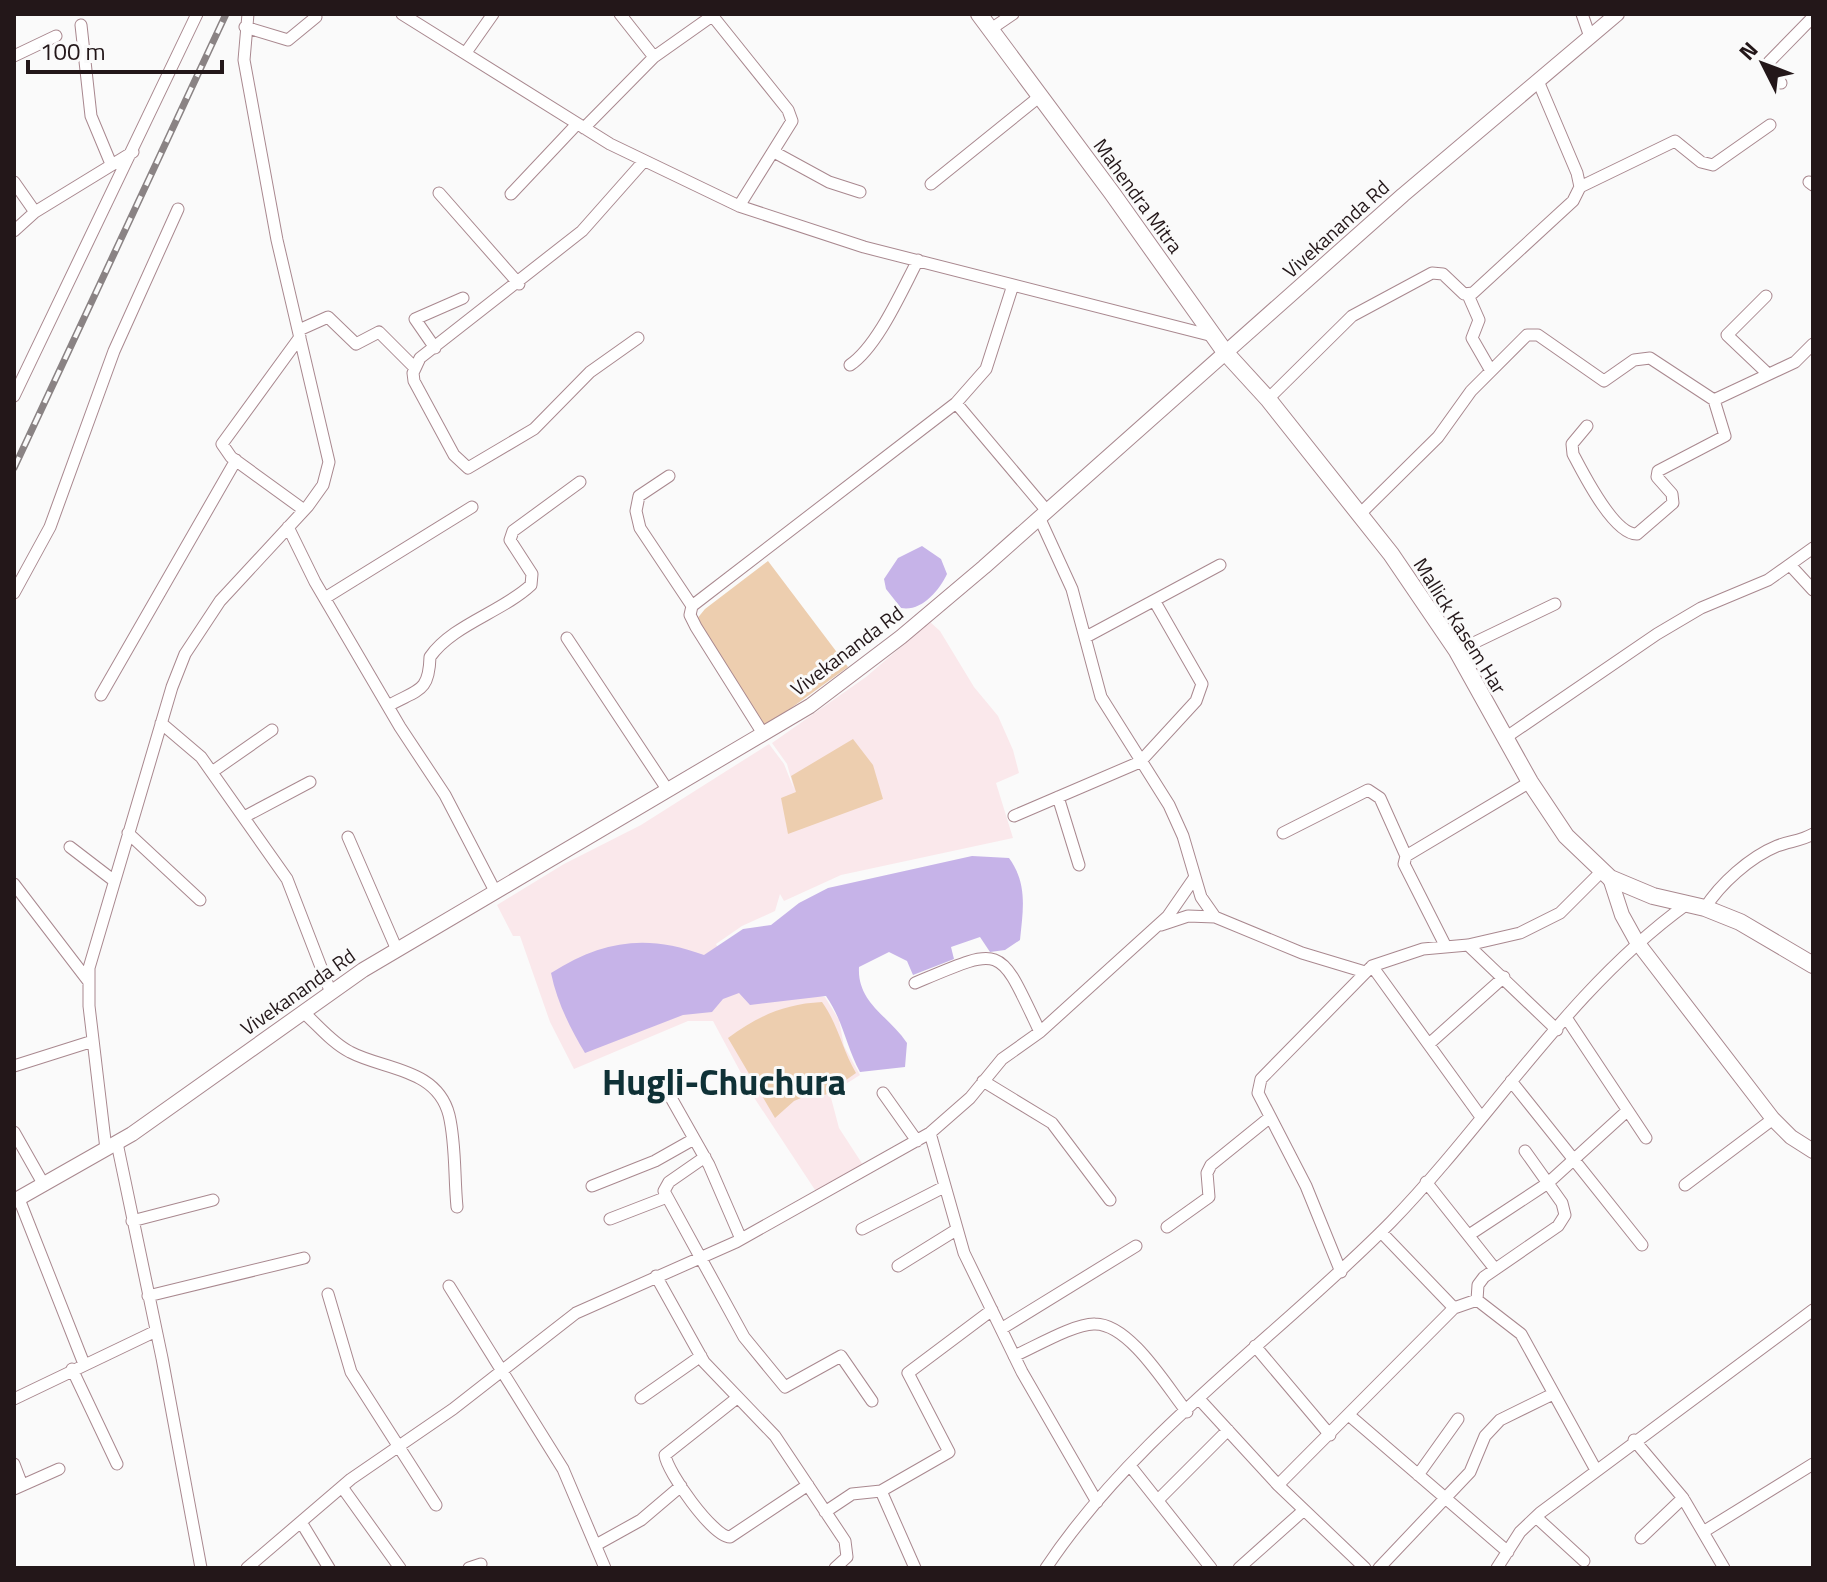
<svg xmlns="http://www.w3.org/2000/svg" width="1827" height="1582" font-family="'Titillium Web',sans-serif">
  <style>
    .built { fill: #fae8eb }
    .green { fill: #edceaf }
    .water { fill: #c6b3e8 }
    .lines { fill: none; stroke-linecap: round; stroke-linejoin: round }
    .minor-casing { stroke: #a9888f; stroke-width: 13 }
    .tertiary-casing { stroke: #a9888f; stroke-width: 16 }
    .secondary-casing { stroke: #a9888f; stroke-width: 18 }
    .minor { stroke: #fff; stroke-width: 11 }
    .tertiary { stroke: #fff; stroke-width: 14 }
    .secondary { stroke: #fff; stroke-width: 16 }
    .rail-casing { stroke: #8a8384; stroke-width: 7 }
    .rail { stroke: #fafafa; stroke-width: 4; stroke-dasharray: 12; stroke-linecap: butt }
    .labels { text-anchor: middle; stroke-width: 6; stroke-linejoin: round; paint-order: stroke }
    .street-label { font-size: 20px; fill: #231719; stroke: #fafafa }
    .town-label { font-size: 36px; font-weight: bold; fill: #0f3136; stroke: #fafafa }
  </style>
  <rect width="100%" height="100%" fill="#fafafa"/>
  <path class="built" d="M930,622L940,631L974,687L998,716L1013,750L1019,773L996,783L1013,838L841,875L784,901L780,894L775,911L742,926L716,944L737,985L825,997L839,1020L844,1046L860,1075L830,1094L839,1128L865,1168L819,1196L755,1099L713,1021H688L574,1069L550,1022L520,936H513L497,905L564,864L641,825L769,744L784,764L794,789L787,764L772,743L866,677Z"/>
  <path class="green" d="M768,561L848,667L762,729L696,620L705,609Z
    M853,739L873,765L883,799L788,834L781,798L796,792L791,776Z
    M822,1002C838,1024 842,1049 856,1073L825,1095L815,1092L794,1101L775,1118L728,1038C758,1016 784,1004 822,1002Z"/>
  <path class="water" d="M922,546L941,559L947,574C939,591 921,612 901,608L886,589L884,579L898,558Z
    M972,856L1009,858C1028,884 1023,910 1020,940L1005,950L990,952L980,937L951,947L954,959L913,975L907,961L889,952L859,967C857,1003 889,1016 907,1043L905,1067L860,1072C846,1046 843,1020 826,996L750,1005L739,993L723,999L712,1012L683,1015L585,1053C570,1028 557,1002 551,973C603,940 647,934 704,955L743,929L771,925L799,903L828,888Z"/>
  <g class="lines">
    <defs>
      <path id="minor" d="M402,14L610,144L739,206L864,247L1213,336
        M620,14L654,57
        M711,14L788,110L792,121L739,206
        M1582,14L1590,37
        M81,25L91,116L111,164
        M245,27L288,40L316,17
        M991,29L1013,14
        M467,51L493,14
        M14,56L56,36
        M1781,83L1769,69V62L1813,17
        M584,128L654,57L712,16
        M774,152L829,182L860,192
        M14,182L35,212
        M1809,182L1813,185
        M931,184L1039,97
        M1580,187L1675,141L1701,162L1713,165L1770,125
        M439,193L519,284
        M511,194L577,124
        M14,231L35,212L133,152
        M1468,295L1479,320L1472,338L1491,371
        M1766,296L1727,335L1767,373
        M299,330L328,317L356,344L379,332L415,368
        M300,337L222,444L231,457L304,510
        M638,338L590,372L534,429L468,468L454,455L414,381L413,373L420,358L582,231L644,161
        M435,348L415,319L463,298
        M850,365C878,346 902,290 918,260
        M14,396L197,14
        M1268,399L1352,316L1432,273L1443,274L1464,294L1473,293L1573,201L1580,187L1577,173L1538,81
        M956,403L1047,511
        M1587,426L1572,444L1573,454C1583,473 1614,535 1637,534L1673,503L1672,494L1657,477L1658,471L1725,436L1714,400
        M669,476L639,496L636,511L640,528L692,606
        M1361,513L1438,437L1471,391L1527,335H1538L1604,381L1634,360L1650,358L1714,400L1795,362L1813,344
        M1039,517L1072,589L1101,697L1169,805L1183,836L1201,897L1215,917
        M288,527L315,582L400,727L445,795L495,891
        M1790,565L1813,590
        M14,593L50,527L114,351L178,209
        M325,598L472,507
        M1086,637L1220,565
        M567,638L667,789
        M1457,651L1555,604
        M101,695L236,460
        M388,706C418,689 429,693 430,657C452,625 502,612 531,585L532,574L510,540L513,531L580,482
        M161,723L201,757L287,879L331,993
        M762,732L696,627L690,615L692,606L956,403L986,369L1013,285
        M1505,738L1657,634L1701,608L1768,580L1813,548
        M212,772L272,730
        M1058,797L1079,865
        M1014,816L1140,762L1196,701L1202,684L1155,602
        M244,817L310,782
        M128,833L200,900
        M1283,833L1368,790L1380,798L1406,856
        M348,837L397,950
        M70,847L113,880
        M14,884L89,982
        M1705,908C1720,884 1750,857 1777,846C1790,841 1801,841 1813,834
        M1161,925L1188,916L1215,917L1302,953L1365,972
        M1445,945L1404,864L1406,856L1530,782
        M1468,945L1557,1030
        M1372,966L1481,1117
        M915,983C1005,945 998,944 1040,1032
        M303,1012C318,1025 332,1043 350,1052C384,1070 437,1068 449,1115C456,1144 454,1177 457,1207
        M1567,1019L1646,1138
        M1429,1044L1504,977
        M14,1066L93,1041
        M983,1081L1052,1123L1110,1200
        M1511,1081L1642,1245
        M883,1093L917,1141
        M670,1096L709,1165L741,1239
        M14,1132L44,1185
        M930,1133L964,1253L1022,1372L1097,1502
        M117,1143L162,1358L201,1568
        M106,1149L89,1006V968L172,687L185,654L220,601L308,506L323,485L329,462L277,240L244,60L248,14
        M705,1157L669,1182L664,1191L744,1337L785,1387L841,1356L872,1401
        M1426,1182L1495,1269
        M1685,1185L1773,1119
        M592,1186L655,1161L694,1139
        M19,1199L84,1364
        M610,1219L667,1197
        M132,1221L213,1200
        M1167,1227L1209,1197L1207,1173L1211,1165L1269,1118
        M862,1229L944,1187
        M1381,1232L1454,1308
        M1469,1235L1548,1183L1627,1111
        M898,1266L956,1230
        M1341,1272L1306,1186L1258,1093L1261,1079L1372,966L1423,949L1468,945L1520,933L1560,913L1601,872
        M656,1276L704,1362L775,1436L845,1541L847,1557L835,1568
        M449,1286L563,1469L605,1568
        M328,1294L351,1372L436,1505
        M148,1296L304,1258
        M1477,1300L1478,1285L1484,1277L1558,1226L1565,1215L1562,1203L1525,1151
        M1001,1329L1136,1246
        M1255,1346L1330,1435
        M1014,1356C1033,1348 1075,1323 1095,1324C1130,1324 1167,1387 1187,1412
        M72,1369L117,1464
        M641,1398L701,1356
        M737,1398L665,1455C667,1472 713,1537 730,1537L808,1485
        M14,1399L156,1331
        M1200,1400L1278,1485L1365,1568
        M1350,1416L1508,1552
        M1634,1440L1683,1498L1724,1568
        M14,1464L22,1485
        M1131,1467L1211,1568
        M1418,1475L1458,1419
        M1278,1485L1454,1308L1477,1300L1521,1334L1596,1470
        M342,1487L400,1568
        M14,1489L59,1469
        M1158,1500L1228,1430
        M825,1512L852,1494L881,1491
        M1536,1517L1584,1561
        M301,1522L329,1568
        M1703,1532L1813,1464
        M1641,1538L1683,1498
        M596,1545L641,1520L681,1486
        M247,1568L351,1479L453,1409L576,1313L736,1242L930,1133L970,1098L1002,1059L1040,1032L1168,916L1195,877
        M469,1568L481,1564
        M915,1568L881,1491L949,1452L908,1373L992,1310
        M1046,1568C1135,1434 1280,1335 1391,1222C1491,1119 1569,989 1687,904
        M1239,1568L1304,1510
        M1379,1568L1470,1472L1485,1436L1500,1420L1553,1394
        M1497,1568L1520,1532L1540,1513L1813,1310"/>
      <path id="tertiary" d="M1610,878L1622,915L1637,942L1773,1119L1791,1137L1813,1151
        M14,1201L132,1134L363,970L810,706L901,637L984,567L1403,195L1617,14"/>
      <path id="secondary" d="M979,14L1112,193L1225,352L1268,399L1391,554L1457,651L1530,782L1566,836L1610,878L1653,896L1705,908L1740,922L1813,965"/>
    </defs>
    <use href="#minor" class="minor-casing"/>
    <use href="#tertiary" class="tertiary-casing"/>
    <use href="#secondary" class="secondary-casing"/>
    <use href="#minor" class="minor"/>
    <use href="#tertiary" class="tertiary"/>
    <use href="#secondary" class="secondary"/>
    <defs>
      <path id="rail" d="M14,468L226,14"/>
    </defs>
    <use href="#rail" class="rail-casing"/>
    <use href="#rail" class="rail"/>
  </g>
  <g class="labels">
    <g class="street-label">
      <text transform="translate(1138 196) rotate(54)" y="7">Mahendra Mitra</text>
      <text transform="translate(1336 229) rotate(-42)" y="7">Vivekananda Rd</text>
      <text transform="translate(1460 626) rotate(58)" y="7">Mallick Kasem Har</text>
      <text transform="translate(847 651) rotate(-37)" y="7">Vivekananda Rd</text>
      <text transform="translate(298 992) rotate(-35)" y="7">Vivekananda Rd</text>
    </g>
    <g class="town-label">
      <text x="724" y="1095">Hugli-Chuchura</text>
    </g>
  </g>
  <rect width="1827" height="1582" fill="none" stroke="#231719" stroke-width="32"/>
  <g transform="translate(1763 64) rotate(312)" stroke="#fafafa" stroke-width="6" paint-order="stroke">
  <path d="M0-6L14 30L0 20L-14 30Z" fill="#231719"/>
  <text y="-12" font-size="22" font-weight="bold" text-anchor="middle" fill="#231719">N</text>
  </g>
  <path d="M28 60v12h194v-12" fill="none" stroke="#231719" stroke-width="4"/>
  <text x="40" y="60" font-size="24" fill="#231719" stroke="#fafafa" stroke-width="6" paint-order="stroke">100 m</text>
</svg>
